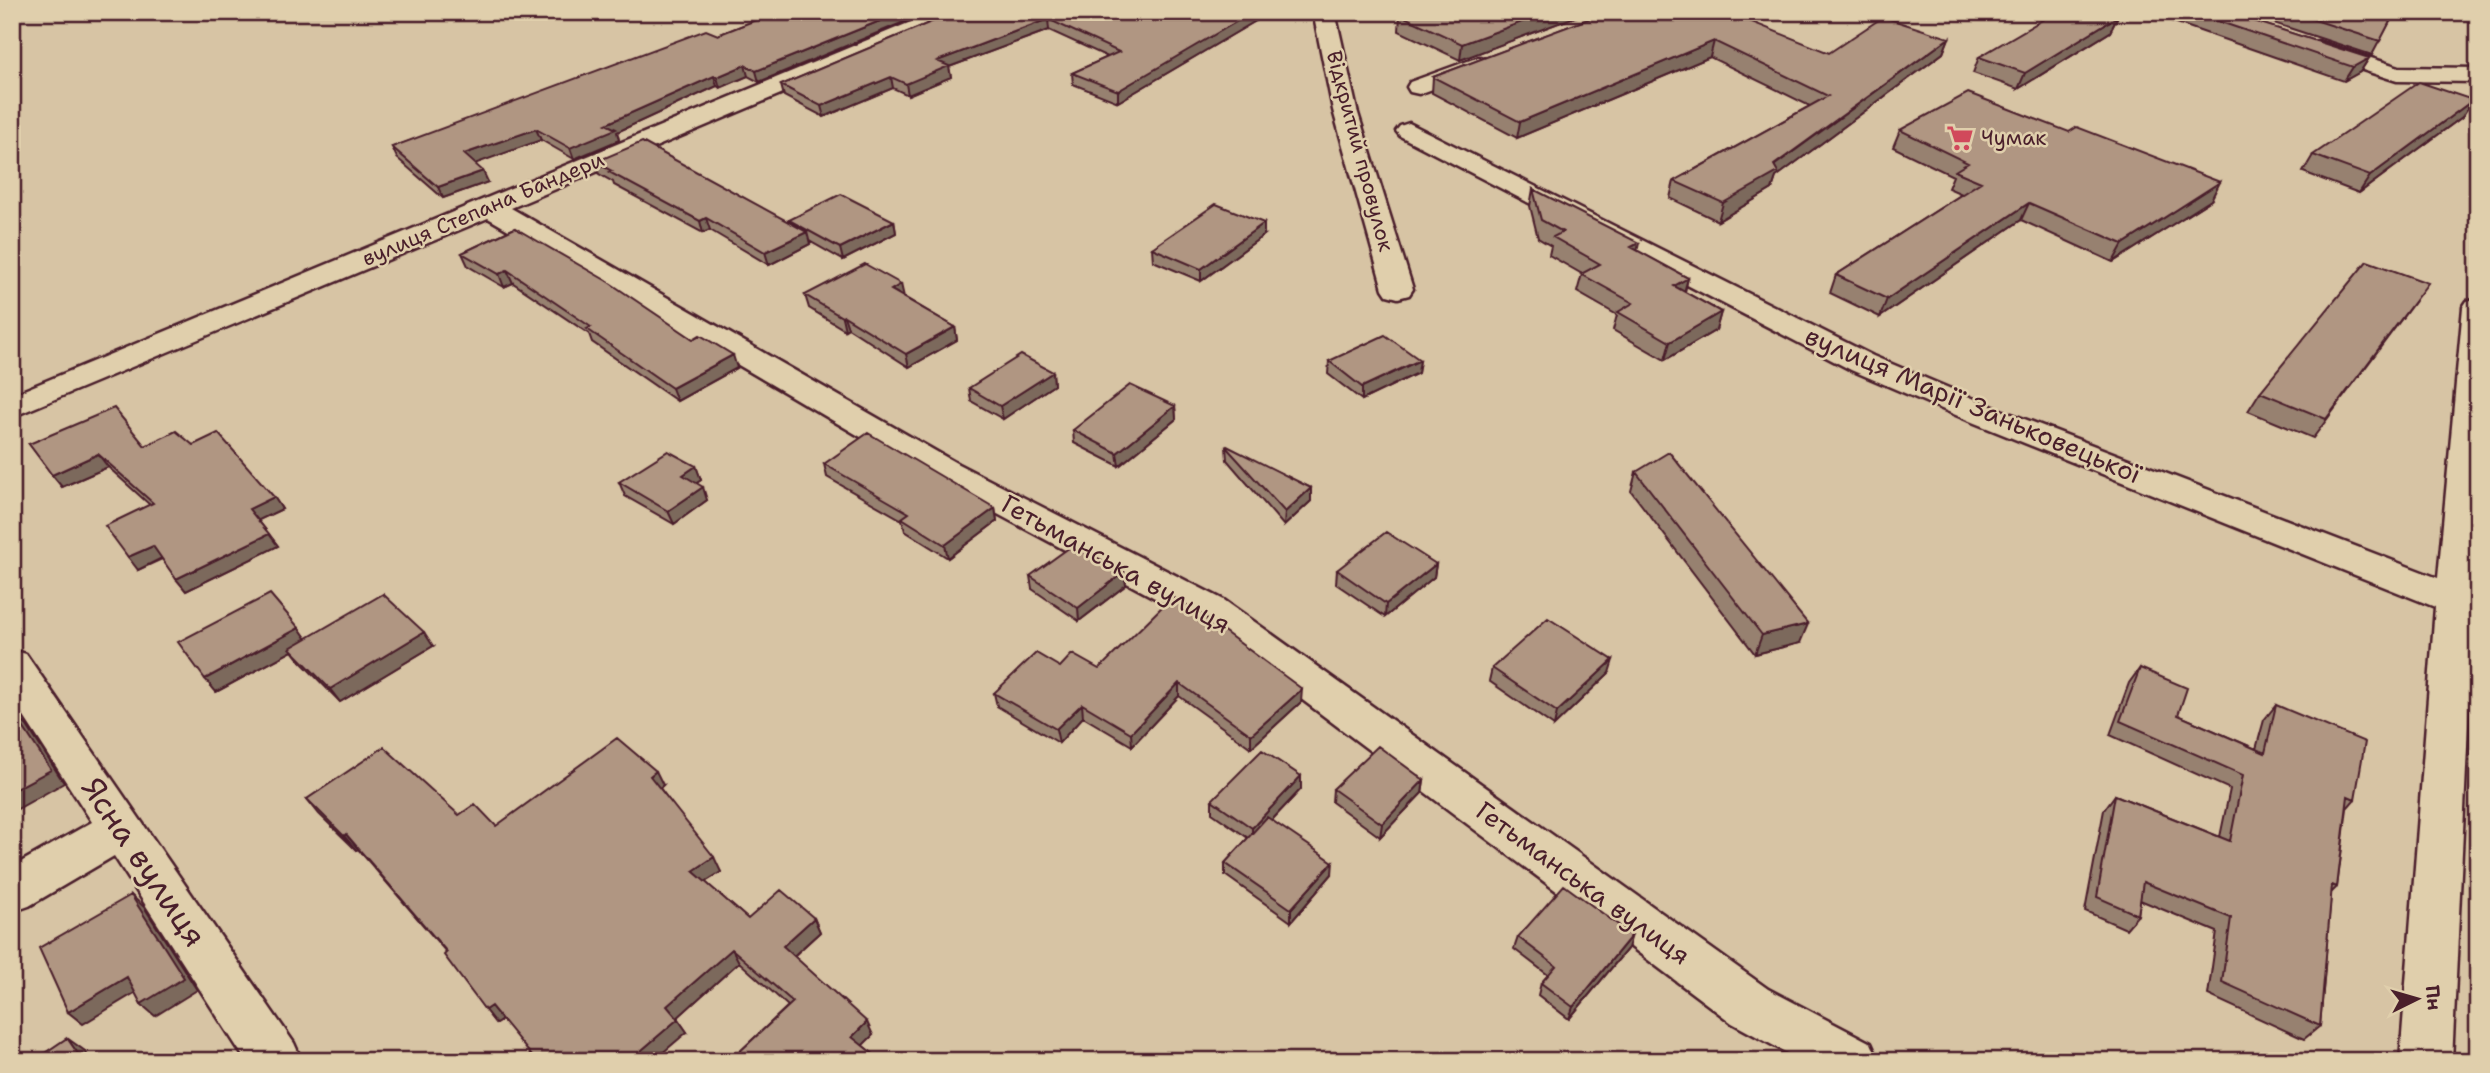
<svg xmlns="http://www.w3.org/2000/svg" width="2490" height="1073" font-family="'Shantell Sans',sans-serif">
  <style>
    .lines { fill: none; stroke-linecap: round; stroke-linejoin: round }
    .minor-casing { stroke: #4a1f2b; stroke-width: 5 }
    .minor { fill: #e0cfac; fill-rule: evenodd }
    .wall { fill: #978170; stroke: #4a1f2b; stroke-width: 2 }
    .shaded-wall { fill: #7b695b; stroke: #4a1f2b; stroke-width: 2 }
    .building { fill: #b09682; stroke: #4a1f2b; stroke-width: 2 }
    .labels { text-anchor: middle; stroke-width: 5; stroke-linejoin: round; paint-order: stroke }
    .far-poi-label { font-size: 21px; fill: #4a1f2b; stroke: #e0cfac; text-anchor: start }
    .far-street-label { font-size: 21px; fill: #4a1f2b; stroke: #e0cfac }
    .street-label { font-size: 26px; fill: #4a1f2b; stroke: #e0cfac }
    .near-street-label { font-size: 32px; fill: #4a1f2b; stroke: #e0cfac }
  </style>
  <rect width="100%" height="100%" fill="#d7c4a4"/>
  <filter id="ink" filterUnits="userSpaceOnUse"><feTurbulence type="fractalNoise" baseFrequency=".0143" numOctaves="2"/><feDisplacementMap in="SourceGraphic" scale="14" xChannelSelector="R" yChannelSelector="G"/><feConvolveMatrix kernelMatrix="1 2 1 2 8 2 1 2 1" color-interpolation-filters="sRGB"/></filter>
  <g filter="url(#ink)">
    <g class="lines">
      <defs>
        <path id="minor" d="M935,12H966L963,17L511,208L958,464L1224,600L1768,989L1871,1043L1879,1061H1802L1732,1023L1196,620L934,480L488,218L12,417V395Z
          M1313,12H1335L1357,110L1413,289L1409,295L1398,298L1387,295L1383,289L1333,110Z
          M2318,41L2399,67L2478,68V82L2397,81L2310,53L2306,48L2310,43Z
          M1479,57L1487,59L1491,64L1487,69L1419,94L1410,92L1407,87L1410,82Z
          M1409,123L1873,356L1996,408L2438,578L2463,307L2467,301L2478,298V547L2475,592L2478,594V623L2473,622L2452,1061H2400L2435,607L1972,422L1851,370L1400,136L1396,131L1400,126Z
          M12,650L26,654L294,1043L302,1061H246L114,856L29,906L12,912V867L92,822L12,698Z"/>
      </defs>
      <use href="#minor" class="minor-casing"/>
      <use href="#minor" class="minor"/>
    </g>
    <path class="wall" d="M776,12H928L759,82L748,76L720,88L717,86L617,132L619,140L574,159L541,140L475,163L488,182L443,198L397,158L392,147L718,35Z
      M955,12H1259V19L1118,102L1073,84L1072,73L1108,57L1049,30L949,67L951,77L908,95L893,88L824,117L784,96L781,85Z
      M1588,12L1460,60L1399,31L1400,15Z
      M1607,12L1829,53L1949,38L1943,53L1776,177L1772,189L1718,221L1670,198L1674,181L1810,106L1710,57L1517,138L1432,93L1433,77Z
      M2148,12H2226L2369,58L2360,72L2344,81L2148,13Z
      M2240,12H2395L2372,55Z
      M2118,16L2110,32L2018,89L1973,73L1979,57Z
      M2462,117L2359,193L2303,172L2313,155Z
      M1900,130L2211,200L2113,262L2021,220L1880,317L1830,293L1836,275L1962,194L1948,188L1953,176L1893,147Z
      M595,162L789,222V220L894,221L896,233L843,260L809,241L810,244L769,265L710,230L703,233L614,185L613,182L599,174Z
      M1533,189L1637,251L1688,278L1685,292L1721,312L1716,330L1665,360L1613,330L1617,315L1577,292L1582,274L1549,255L1551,246L1538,238L1530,206Z
      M515,228L737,368L677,401L592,342L589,334L513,283L504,287L468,266L462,253Z
      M1264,235L1201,281L1153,261L1152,248Z
      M805,295L904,297L955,327L957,340L909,367L848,328L845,330L809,308Z
      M2415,301L2313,438L2248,411L2260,392Z
      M1420,360L1418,373L1362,400L1328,374L1329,361Z
      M1053,372L1054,385L1003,419L971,401L969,388Z
      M1175,406L1176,419L1119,466L1074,443L1073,430Z
      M29,444L145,446L193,445L274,497L282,509L258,520L278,546L186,591L162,559L138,570L150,505L108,467L62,487Z
      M1226,447L1311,488V501L1284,526L1227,460Z
      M824,464L995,508L997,521L948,558L905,531L902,520L827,477Z
      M696,466L701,480L696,483L707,500L674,524L625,496L619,482Z
      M1636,472L1800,643L1755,654L1631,491Z
      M1436,564L1434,577L1385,617L1336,584L1337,570Z
      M1124,572L1126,585L1079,621L1032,589L1030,576Z
      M299,628L306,638L433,646L340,702L300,661L292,651L216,692Z
      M1060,667L1099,669L1301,702L1251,748L1179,696L1132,746L1083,717L1059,743L997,706L994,693Z
      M1492,668L1609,673L1554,726L1489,681Z
      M2140,668L2178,715L2256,749L2264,720L2276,705L2355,799L2347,808L2337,887L2331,893L2320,1026L2304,1039L2208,995L2217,932L2140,900L2138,915L2126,929L2085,911L2104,810L2115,795L2220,837L2230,789L2110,735L2129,683Z
      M1301,776V789L1272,820L1332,874L1291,922L1225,875V863L1248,838L1212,813V800Z
      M1424,780L1422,793L1380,837L1332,802L1333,789Z
      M663,785L660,788L721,872L705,882L748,919L814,918L820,932L794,956L873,1035L862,1045L882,1061H738L735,1056L788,1006L739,962L677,1018L687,1032L502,1020L496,1024L485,1010L447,953L358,849L356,850L319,814L307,799L459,815L496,826Z
      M1518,937L1628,948L1569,1019L1538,995L1541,983L1548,975L1514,949Z"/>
    <path class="shaded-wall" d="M902,12H928L759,82L756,71Z
      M1250,12H1259V19L1118,102V91Z
      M1549,12H1588L1460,60L1462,44Z
      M2118,16L2110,32L2018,89L2025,73Z
      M1048,19L1049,30L949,67L951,77L908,95L906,84L937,61Z
      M1949,38L1943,53L1776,177L1772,189L1718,221L1723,203Z
      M1714,41L1710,57L1517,138L1520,122Z
      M2369,58L2360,72L2344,81L2353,67Z
      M745,65L748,76L720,88L717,77Z
      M714,76L717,86L617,132L619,140L574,159L570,148L606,124Z
      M891,77L893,88L824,117L821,106Z
      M2473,100L2462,117L2359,193L2370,176Z
      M536,129L541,140L469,166L464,154Z
      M483,171L488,182L443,198L438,187Z
      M2220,182L2211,200L2113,262L2123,244Z
      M2029,203L2021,220L1880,317L1887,299Z
      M706,218L710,230L703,233L700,221Z
      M894,221L896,233L843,260L840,248Z
      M1264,223V235L1201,281V269Z
      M807,232L810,244L769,265L765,252Z
      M1639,243L1635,261L1631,247Z
      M507,270L513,283L504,287L499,274Z
      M1688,278L1683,296L1674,286Z
      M901,284L904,297L891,290Z
      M1721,312L1716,330L1665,360L1670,342Z
      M844,316L848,328L845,330L842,317Z
      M955,327L957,340L909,367L906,354Z
      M733,355L737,368L677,401L672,388Z
      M1420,360L1418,373L1362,400V387Z
      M1053,372L1054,385L1003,419L1000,406Z
      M1175,406L1176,419L1119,466L1117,453Z
      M98,454L108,467L62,487L52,475Z
      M696,466L701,480L688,489L683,475Z
      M703,487L707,500L674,524L668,511Z
      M1311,488V501L1284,526L1285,512Z
      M274,497L282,509L257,521L249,509Z
      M995,508L997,521L948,558L945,545Z
      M269,534L278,546L186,591L176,579Z
      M153,546L162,558L138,570L128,557Z
      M1436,564L1434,577L1385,617L1386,604Z
      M1124,572L1126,585L1079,621L1078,608Z
      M1808,624L1800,643L1755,654L1762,635Z
      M299,628L309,642L216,692L205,679Z
      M424,632L433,646L340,702L330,689Z
      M1613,660L1609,673L1554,726L1557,712Z
      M1179,683V696L1132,746L1131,733Z
      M1302,689L1301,702L1251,748V735Z
      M1082,704L1083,717L1059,743L1056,729Z
      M14,713L27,726L64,783L12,812Z
      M656,771L663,785L657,790L650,776Z
      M1301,776V789L1252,841V828Z
      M1424,780L1422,793L1380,837L1382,824Z
      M346,834L358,849L356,850L344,836Z
      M714,857L721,872L700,885L693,871Z
      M1333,862L1332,874L1291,922V909Z
      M131,895L144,907L197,990L155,1016L141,1004Z
      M814,918L820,932L789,960L783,946Z
      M1632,935L1628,948L1569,1019L1573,1007Z
      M732,949L739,962L675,1020L667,1006Z
      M127,977L141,989L83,1024L68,1012Z
      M491,1006L502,1020L496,1024L485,1010Z
      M678,1019L687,1032L653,1061H629Z
      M867,1022L873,1035L858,1050L852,1037Z
      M67,1038L85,1051L91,1061H83Z"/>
    <path class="building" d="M776,12H902L756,71L745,65L717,77L714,76L606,124L616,129L570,148L536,129L464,154L483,171L438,187L392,147L706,30L718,35Z
      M955,12H1253L1118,91L1072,73L1119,52L1048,19L937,61L949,66L906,84L891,77L821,106L781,85Z
      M1409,12H1549L1462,44L1400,15Z
      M1607,12H1727L1829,53L1883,17L1949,38L1774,165L1778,172L1723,203L1674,181L1828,96L1714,41L1520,122L1433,77Z
      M2056,12H2105L2118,16L2025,73L1979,57Z
      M2191,12H2226L2369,58L2353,67Z
      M2290,12H2395L2380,41Z
      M2419,82L2473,100L2370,176L2313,155Z
      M1968,93L2069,132L2077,127L2220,182L2123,244L2029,203L1887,299L1836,275L1981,182L1955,171L1968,163L1900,130Z
      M642,142L807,232L765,252L706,218L700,221L609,172L612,171L595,162Z
      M1533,189L1639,243L1631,247L1688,278L1674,286L1721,312L1670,342L1618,312L1633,303L1581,274L1600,264L1553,237L1563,232L1541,220Z
      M841,194L894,221L840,248L789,220Z
      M1216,204L1264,223L1201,269L1152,248Z
      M515,228L607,281L693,339L700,335L733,355L672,388L587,329L591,327L507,270L499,274L462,253Z
      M2367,261L2428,283L2326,419L2260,392Z
      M865,264L901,284L891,290L955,327L906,354L844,316L842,317L805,295Z
      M1385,335L1420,360L1362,387L1329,361Z
      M1021,355L1053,372L1000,406L969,388Z
      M1130,385L1175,406L1117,453L1073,430Z
      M114,408L145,446L176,431L193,445L218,433L274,497L249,509L269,534L176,579L153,546L128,557L105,526L153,503L98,454L52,475L29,444Z
      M868,433L995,508L945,545L902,518L909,513L824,464Z
      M1227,446L1311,488L1285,512L1226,447Z
      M668,451L696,466L683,475L703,487L668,511L619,482Z
      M1669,452L1808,624L1762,635L1636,472Z
      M1386,532L1436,564L1386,604L1337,570Z
      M1073,545L1124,572L1078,608L1030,576Z
      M270,594L299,628L205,679L178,642Z
      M383,594L424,632L330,689L290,648Z
      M1172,597L1194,609L1302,689L1251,735L1179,683L1131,733L1082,704L1056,729L994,693L1036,653L1060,667L1072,654L1099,669Z
      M1548,618L1613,660L1557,712L1492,668Z
      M2140,668L2187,688L2178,715L2265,753L2276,705L2365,742L2355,799L2348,796L2337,887L2332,885L2320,1026L2222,982L2231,918L2143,882L2138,915L2097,897L2115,795L2230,841L2243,775L2120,721Z
      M14,713L51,770L12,791V714Z
      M617,738L656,771L650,776L714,857L693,871L748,919L781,890L814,918L783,946L867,1022L852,1037L882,1061H741L735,1056L793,1002L732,949L667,1006L678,1019L629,1061H536L491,1006L485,1010L444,955L447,952L346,834L344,836L307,799L384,747L459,815L475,804L496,826Z
      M1378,746L1424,780L1382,824L1333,789Z
      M1262,750L1301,776L1252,828L1212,800Z
      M1267,817L1333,862L1291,909L1225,863Z
      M1564,885L1632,935L1573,1007L1541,983L1556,966L1518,937Z
      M131,895L184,978L141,1004L127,977L68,1012L39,948Z
      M67,1038L83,1061H33Z"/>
  </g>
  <defs>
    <symbol id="supermarket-bare" viewBox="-9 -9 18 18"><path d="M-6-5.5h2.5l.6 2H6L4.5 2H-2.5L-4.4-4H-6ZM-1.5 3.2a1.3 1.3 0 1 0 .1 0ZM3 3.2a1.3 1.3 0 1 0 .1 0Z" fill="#d1495b" stroke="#e0cfac" stroke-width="2.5" paint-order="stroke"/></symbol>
  </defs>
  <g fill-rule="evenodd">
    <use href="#supermarket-bare" x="1941" y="119" width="38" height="38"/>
  </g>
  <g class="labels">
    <g class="far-poi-label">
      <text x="1981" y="145">Чумак</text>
    </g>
    <g class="far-street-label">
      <text transform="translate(1360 151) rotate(75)" y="7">Відкритий провулок</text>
      <text transform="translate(483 209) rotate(-23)" y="7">вулиця Степана Бандери</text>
    </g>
    <g class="street-label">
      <text transform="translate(1973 405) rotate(23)" y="9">вулиця Марії Заньковецької</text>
      <text transform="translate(1116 564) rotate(29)" y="9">Гетьманська вулиця</text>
      <text transform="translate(1583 883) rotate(36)" y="9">Гетьманська вулиця</text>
    </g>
    <g class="near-street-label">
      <text transform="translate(144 862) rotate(56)" y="11">Ясна вулиця</text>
    </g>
  </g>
  <rect width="2490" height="1073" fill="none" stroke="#e0cfac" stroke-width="42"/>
  <rect x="21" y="21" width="2448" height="1031" fill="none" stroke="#4a1f2b" stroke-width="2.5" filter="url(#ink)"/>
  <g transform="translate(2417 999) rotate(85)" stroke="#e0cfac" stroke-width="5" paint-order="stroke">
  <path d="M0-5L12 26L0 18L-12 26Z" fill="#4a1f2b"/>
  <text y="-10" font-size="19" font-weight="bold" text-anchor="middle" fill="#4a1f2b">Пн</text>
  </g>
</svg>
